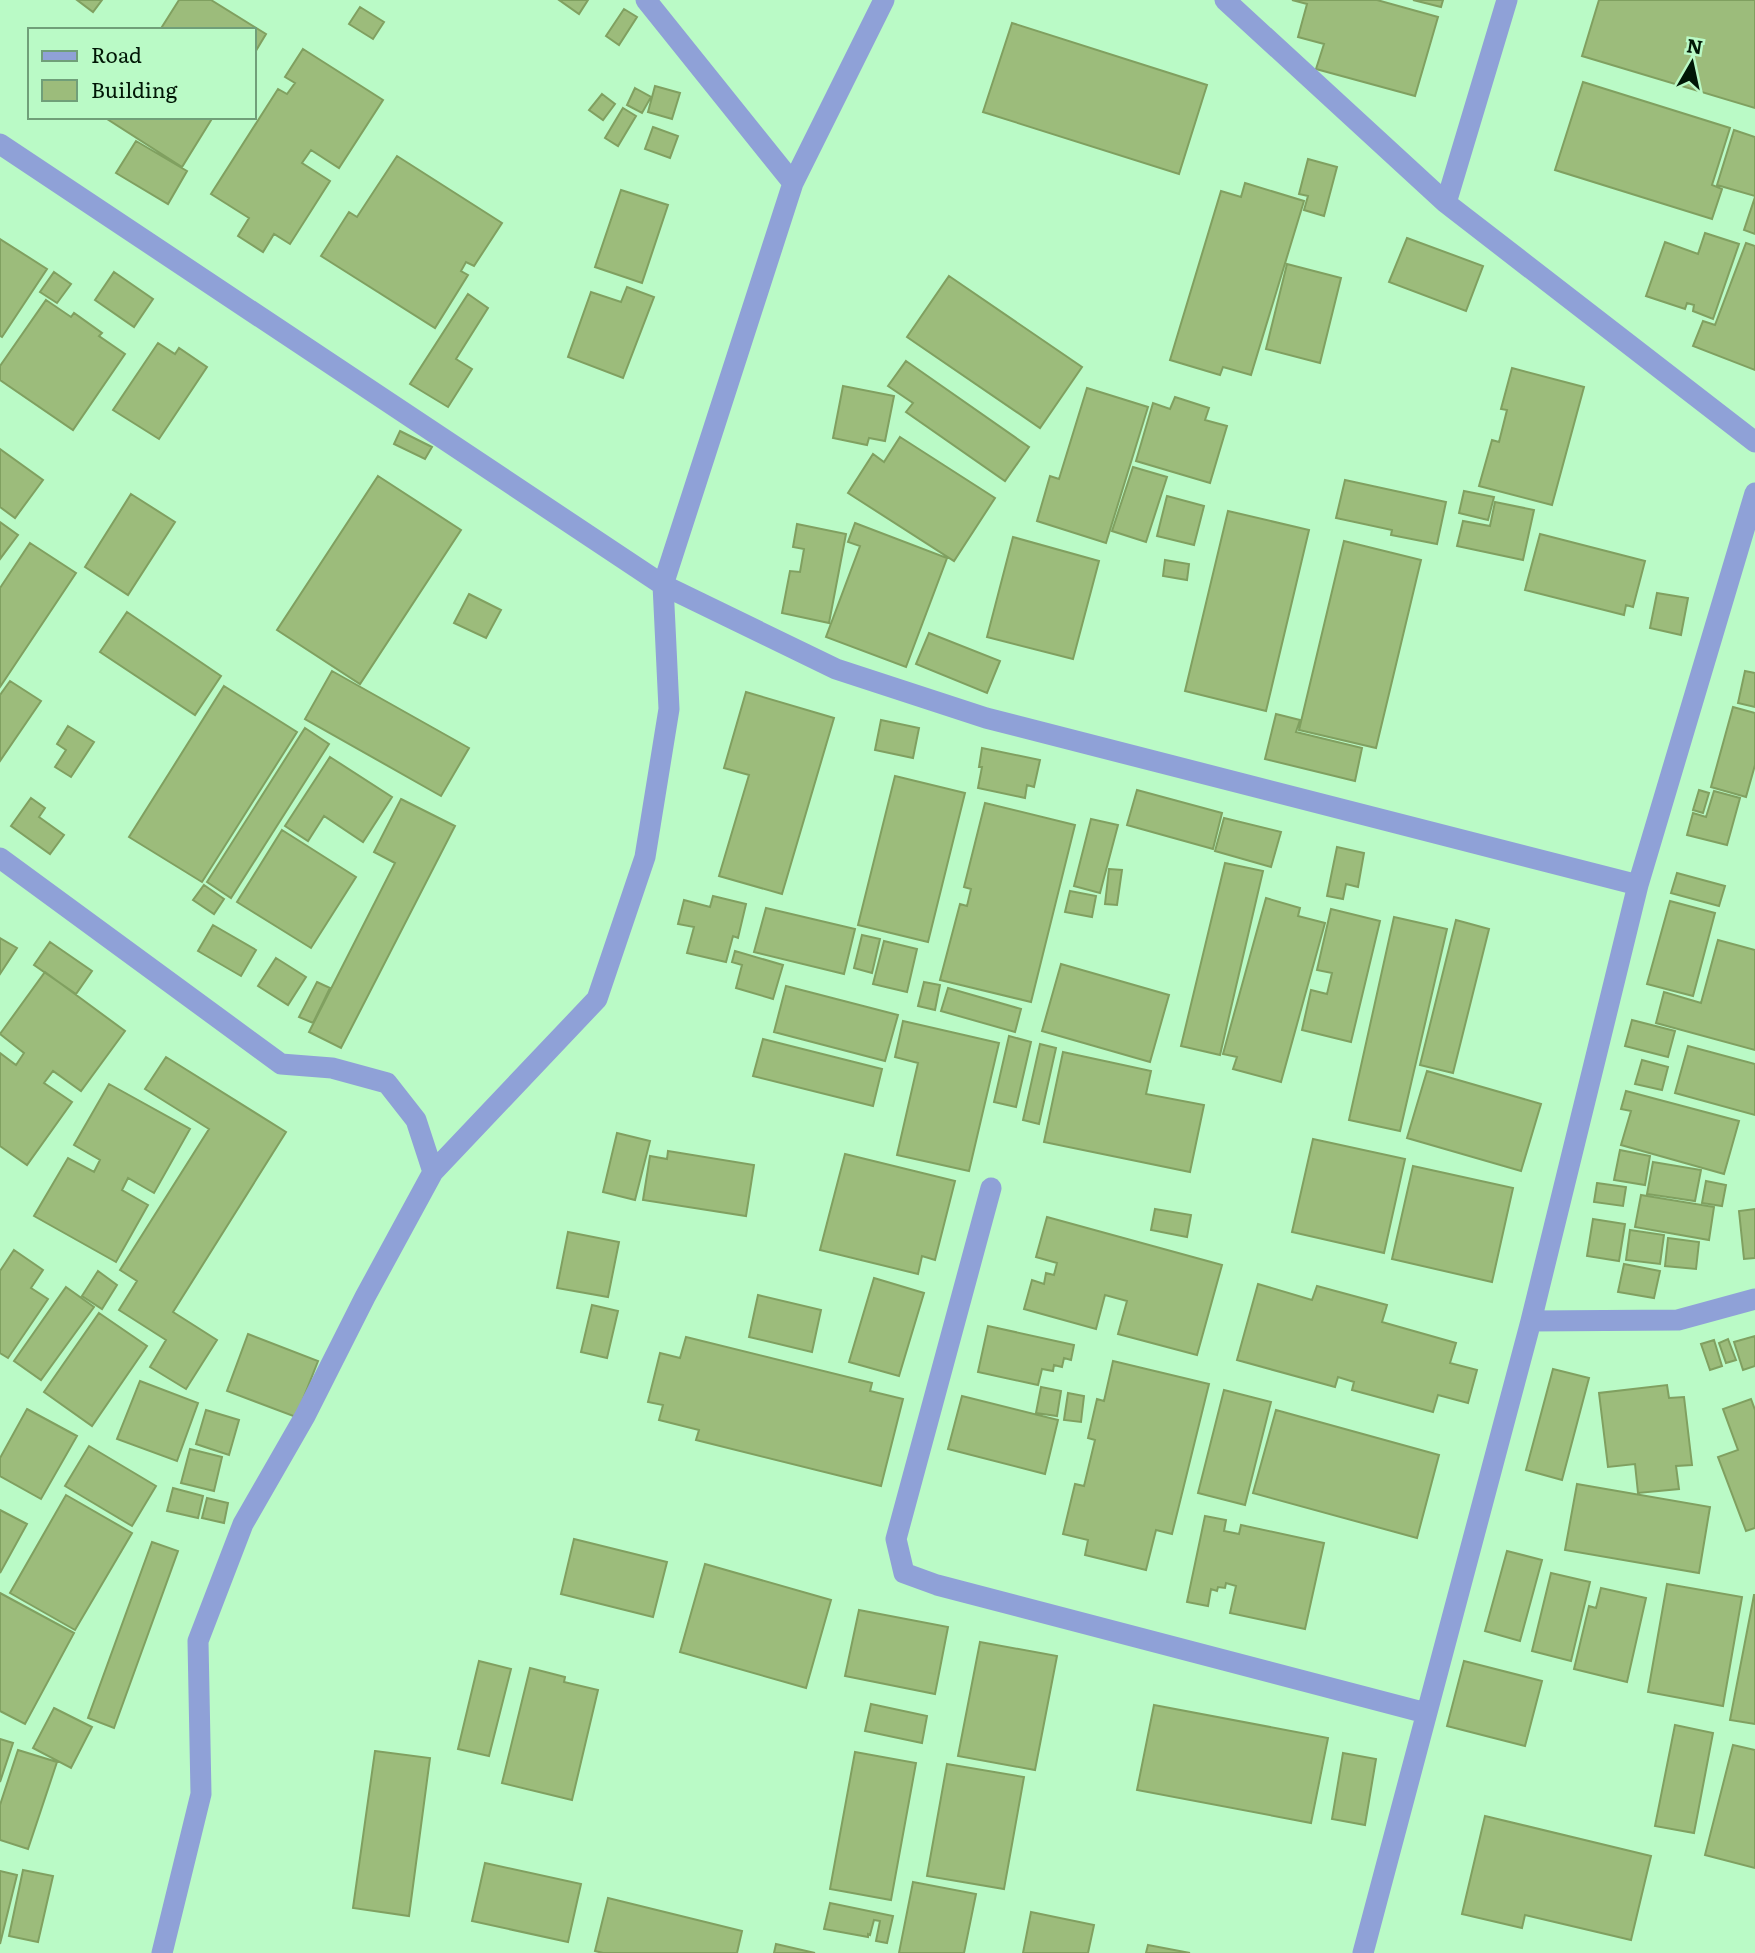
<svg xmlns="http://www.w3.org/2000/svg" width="1755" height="1953" font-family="Literata,serif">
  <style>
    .building { fill: #9cbc7b; stroke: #80a060; stroke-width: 2 }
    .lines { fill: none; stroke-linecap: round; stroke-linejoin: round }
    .minor { stroke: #8fa1d7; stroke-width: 21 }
  </style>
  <rect width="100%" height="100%" fill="#bafac6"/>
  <path class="building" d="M77,0H102L93,12Z
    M179,0H211L266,34L254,54V30H160Z
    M559,0H588L579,14Z
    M1292,0H1377L1438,17L1415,96L1316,69L1324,44L1298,37L1307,4Z
    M1413,0H1443L1441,7Z
    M1599,0H1755V108L1582,56Z
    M360,7L384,22L373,39L349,24Z
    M624,9L637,17L619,45L606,36Z
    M1012,23L1207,85L1179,174L983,112Z
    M303,49L383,100L339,168L311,150L302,163L330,181L290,244L274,234L263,252L238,236L249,218L211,194L278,89L287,94L295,83L285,77Z
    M1583,82L1730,128L1712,185L1722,189L1712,219L1555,170Z
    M655,86L680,93L672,119L648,112Z
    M635,88L651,97L642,113L627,105Z
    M602,94L615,104L603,120L589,110Z
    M623,108L636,116L618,146L605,138Z
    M104,117H213L182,167Z
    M653,127L678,136L670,158L645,149Z
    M1734,130L1755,137V196L1717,185Z
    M136,141L187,171L168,204L116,173Z
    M397,156L502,223L474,266L466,262L461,271L468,275L435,328L321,256L349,212L357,217Z
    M1308,159L1337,167L1324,216L1304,210L1308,196L1299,194Z
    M1245,183L1304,201L1251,375L1223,367L1220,375L1170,360L1221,191L1241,197Z
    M621,190L668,205L642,283L595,267Z
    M1755,197V234L1744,230Z
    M1705,233L1739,244L1713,319L1693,311L1694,305L1687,303L1685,309L1646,296L1665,242L1698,254Z
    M1407,238L1483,266L1466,311L1389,282Z
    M0,239L47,269L2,337L0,336Z
    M1746,243L1755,246V370L1693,346L1703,321L1715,325Z
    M1287,264L1341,278L1320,363L1266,349Z
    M54,272L71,284L57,303L40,292Z
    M114,272L153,299L134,327L95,300Z
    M949,276L1082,367L1040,428L907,337Z
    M627,287L654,297L623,378L568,357L591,292L621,302Z
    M468,294L488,308L456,359L472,369L448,407L410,384Z
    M46,300L71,317L74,313L102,333L99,336L125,354L73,430L0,380V366Z
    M158,343L175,354L179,348L207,367L159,439L113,410Z
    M906,361L1029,447L1005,481L906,412L913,403L888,386Z
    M1512,368L1584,387L1552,505L1479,486L1492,440L1499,442L1507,410L1501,409Z
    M843,386L894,396L885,441L869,438L867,445L833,438Z
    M1087,388L1148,407L1106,543L1037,521L1050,476L1059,479Z
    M1175,397L1209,408L1205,420L1227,426L1210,483L1136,461L1153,403L1170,409Z
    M400,431L432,447L425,459L394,444Z
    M900,437L995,498L954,561L848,493L873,454L884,462Z
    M0,449L43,480L15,518L0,507Z
    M1133,467L1167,477L1146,542L1112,531Z
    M378,476L461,530L360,684L277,630Z
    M1345,480L1446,502L1437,544L1391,535L1392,530L1336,518Z
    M1464,491L1494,497L1488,520L1459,513Z
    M131,494L175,522L128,595L85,567Z
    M1167,496L1204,506L1194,545L1157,536Z
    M1495,502L1534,510L1523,560L1457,546L1463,521L1490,526Z
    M1228,511L1309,530L1266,711L1185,691Z
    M0,522L18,535L0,559Z
    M855,523L947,558L906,667L826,637L860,546L848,542Z
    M797,524L846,534L829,623L782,613L790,571L800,572L804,549L793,547Z
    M1540,534L1645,561L1633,607L1626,605L1624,615L1525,590Z
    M1013,537L1099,561L1073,659L987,637Z
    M1344,541L1421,560L1376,748L1299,730Z
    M30,543L76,573L0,687V588Z
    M1165,560L1189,564L1187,580L1163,576Z
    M1657,593L1688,598L1681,635L1650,628Z
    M469,594L501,610L486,638L454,623Z
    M127,612L221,676L195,715L100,652Z
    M929,633L1000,661L987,693L916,664Z
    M332,671L469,748L441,796L305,719Z
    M1745,671L1755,673V707L1738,703Z
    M10,681L41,701L0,761V695Z
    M224,686L297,732L202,882L129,837Z
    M746,692L834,718L782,894L719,876L749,775L724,768Z
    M1733,707L1755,713V765L1746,797L1711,787Z
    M1276,714L1300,720L1296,732L1362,748L1355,781L1265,759Z
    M881,720L919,728L913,758L875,750Z
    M68,726L94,742L71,777L55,767L66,750L57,744Z
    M305,728L329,744L231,898L207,882Z
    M982,748L1040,760L1034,787L1027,785L1025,798L978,788L982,767H979Z
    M330,757L392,797L363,842L324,816L308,841L285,826Z
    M895,776L965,793L928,942L858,925Z
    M1137,790L1222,813L1213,849L1127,825Z
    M1699,790L1709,793L1703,813L1693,810Z
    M1714,791L1740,798L1727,845L1687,835L1693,813L1706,817Z
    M31,798L45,808L39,817L64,835L50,854L11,826Z
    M401,799L455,826L341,1048L309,1032L395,863L374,852Z
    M985,803L1075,825L1031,1002L940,980L960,904L967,906L971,889L964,887Z
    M1224,818L1281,832L1271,867L1215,851Z
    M1091,819L1118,825L1100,893L1074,886Z
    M282,830L356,877L311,948L237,902Z
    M1337,847L1364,853L1358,887L1346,884L1343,899L1327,896Z
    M1225,863L1263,871L1220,1055L1181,1046Z
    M1109,869L1122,870L1117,905L1105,904Z
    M1677,873L1725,886L1719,906L1671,893Z
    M204,885L224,899L214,914L193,900Z
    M1070,891L1096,896L1092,917L1065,912Z
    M713,896L746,904L738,938L733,936L726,962L687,953L694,927L678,924L684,900L710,907Z
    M1266,898L1300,908L1298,916L1325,923L1281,1082L1233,1069L1237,1057L1223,1054Z
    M1670,901L1715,913L1693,996L1647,984Z
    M766,908L855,929L844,974L754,952Z
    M1331,909L1380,921L1351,1042L1302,1030L1311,990L1327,994L1332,973L1317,970Z
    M1394,917L1447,929L1400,1131L1349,1120Z
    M1456,920L1489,929L1453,1073L1420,1065Z
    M213,925L256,950L241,976L198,951Z
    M862,935L880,939L872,973L854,968Z
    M0,938L17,948L0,974Z
    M1718,940L1755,950V1050L1656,1023L1664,992L1701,1003Z
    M884,941L917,949L907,992L873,984Z
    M50,942L92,971L76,994L34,965Z
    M735,951L783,965L773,999L736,988L742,965L732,962Z
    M276,958L306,977L288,1005L258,986Z
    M1061,964L1169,995L1150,1062L1042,1031Z
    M45,972L125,1031L81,1091L53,1071L44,1083L72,1102L27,1165L0,1146V1053L16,1065L24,1053L0,1034Z
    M317,982L330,988L313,1023L299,1017Z
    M924,982L940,985L935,1010L918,1006Z
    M786,986L898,1015L885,1061L774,1032Z
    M948,988L1021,1009L1015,1032L941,1011Z
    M1632,1020L1675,1031L1668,1057L1625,1046Z
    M903,1021L999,1043L969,1171L897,1155L918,1063L895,1057Z
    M1009,1036L1031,1042L1016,1107L994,1102Z
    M763,1039L882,1069L873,1106L753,1076Z
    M1040,1044L1056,1048L1039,1124L1023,1120Z
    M1688,1046L1755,1064V1115L1675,1093Z
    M1063,1052L1151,1071L1146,1094L1204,1105L1190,1172L1044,1142Z
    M166,1057L286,1132L173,1312L217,1340L186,1389L150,1367L166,1340L119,1310L137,1281L120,1270L209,1129L145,1089Z
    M1642,1060L1668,1067L1662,1090L1635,1084Z
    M1427,1071L1541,1104L1521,1171L1407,1138Z
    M109,1084L190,1129L154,1193L128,1178L122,1190L148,1205L116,1262L34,1216L68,1158L94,1172L100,1160L74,1145Z
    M1626,1091L1739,1121L1724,1174L1621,1145L1631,1111L1621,1109Z
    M617,1133L650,1141L635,1200L603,1192Z
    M1313,1139L1405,1159L1384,1253L1292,1232Z
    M1620,1150L1650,1156L1645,1185L1614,1180Z
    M668,1151L754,1165L746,1216L643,1200L650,1156L667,1159Z
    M845,1154L955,1181L935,1260L922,1256L918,1274L820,1250Z
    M1653,1162L1701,1170L1695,1201L1647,1194Z
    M1413,1166L1513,1188L1492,1282L1392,1259Z
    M1706,1181L1726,1185L1722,1206L1702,1203Z
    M1597,1183L1626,1187L1623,1206L1594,1202Z
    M1641,1195L1714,1207L1709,1240L1635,1227Z
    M1155,1209L1191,1215L1187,1237L1151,1230Z
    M1755,1209V1258L1744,1259L1739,1211Z
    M1047,1217L1222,1265L1197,1355L1118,1334L1127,1301L1105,1295L1096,1329L1024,1309L1032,1280L1044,1284L1046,1273L1054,1275L1057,1263L1036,1257Z
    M1593,1219L1625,1224L1619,1261L1587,1256Z
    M1630,1230L1664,1235L1660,1264L1626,1260Z
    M568,1232L619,1242L608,1297L557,1288Z
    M1668,1238L1699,1242L1696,1269L1665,1266Z
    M14,1250L43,1270L31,1288L48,1299L8,1358L0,1353V1271Z
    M1624,1264L1660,1271L1654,1298L1618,1292Z
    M98,1271L117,1285L102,1309L82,1296Z
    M874,1278L924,1293L899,1376L849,1362Z
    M1258,1284L1312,1300L1317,1286L1387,1305L1382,1322L1456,1343L1450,1363L1477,1370L1468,1403L1438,1395L1433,1412L1352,1390L1354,1382L1338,1377L1335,1387L1237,1360Z
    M66,1287L94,1307L41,1380L14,1361Z
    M758,1295L821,1310L812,1352L749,1337Z
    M592,1305L618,1311L607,1358L581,1352Z
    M99,1313L147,1346L92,1426L44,1392Z
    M988,1326L1074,1345L1071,1360L1064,1358L1062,1367L1054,1365L1053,1371L1042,1369L1038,1385L978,1372Z
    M248,1334L318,1361L296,1417L227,1391Z
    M1755,1336V1366L1743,1370L1734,1342Z
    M686,1337L872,1383L870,1391L903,1399L881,1486L696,1440L699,1430L659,1420L663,1405L648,1402L660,1353L680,1358Z
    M1728,1339L1736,1360L1726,1363L1719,1343Z
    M1714,1340L1722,1366L1710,1370L1701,1344Z
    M1113,1361L1209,1384L1172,1534L1156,1530L1146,1570L1085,1555L1088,1540L1063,1534L1075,1484L1084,1486L1095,1440L1088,1438L1097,1399L1104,1401Z
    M1553,1369L1589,1378L1562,1480L1526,1470Z
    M140,1381L198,1403L177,1461L117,1439Z
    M1667,1385L1669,1398L1684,1397L1692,1465L1676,1466L1679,1489L1638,1493L1635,1464L1608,1467L1599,1393Z
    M1041,1387L1061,1391L1057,1416L1036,1413Z
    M1224,1390L1271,1402L1245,1505L1198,1493Z
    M1068,1393L1084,1396L1081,1422L1064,1420Z
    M962,1396L1058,1420L1045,1474L948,1449Z
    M1751,1399L1755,1410V1528L1746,1531L1718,1457L1738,1450L1723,1409Z
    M27,1409L77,1436L41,1499L0,1476V1458Z
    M206,1410L239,1420L229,1455L196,1444Z
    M1276,1410L1439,1455L1417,1538L1253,1493Z
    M89,1446L156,1486L132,1526L65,1486Z
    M190,1449L222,1457L214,1491L181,1483Z
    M1577,1484L1710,1507L1699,1573L1565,1550Z
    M173,1488L203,1496L198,1518L167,1511Z
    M66,1495L132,1533L75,1630L10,1593Z
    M207,1498L228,1503L224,1523L202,1518Z
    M0,1510L27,1524L0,1573Z
    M1205,1516L1226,1520L1224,1531L1239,1534L1241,1525L1324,1543L1305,1629L1230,1613L1236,1586L1226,1583L1225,1588L1218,1587L1217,1591L1211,1589L1208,1606L1187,1602Z
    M574,1539L667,1562L653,1617L561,1594Z
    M152,1542L178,1551L114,1728L88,1718Z
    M1507,1551L1542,1560L1520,1641L1485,1631Z
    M705,1564L831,1600L806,1688L680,1652Z
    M1551,1573L1590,1582L1571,1661L1532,1651Z
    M1667,1584L1742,1597L1723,1706L1648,1692Z
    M1601,1588L1646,1598L1627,1682L1574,1669L1589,1606L1596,1608Z
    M0,1593L74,1633L25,1724L0,1711Z
    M1754,1595H1755V1724L1730,1720Z
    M859,1610L948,1627L935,1694L845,1676Z
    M980,1642L1057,1656L1035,1770L958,1756Z
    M479,1661L511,1669L489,1756L458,1749Z
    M1464,1661L1542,1681L1525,1746L1447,1726Z
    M530,1668L565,1677L564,1682L598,1690L572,1800L502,1783Z
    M871,1704L927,1716L922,1743L865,1731Z
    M1154,1705L1328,1738L1311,1823L1137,1790Z
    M54,1708L92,1727L71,1768L33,1748Z
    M1675,1725L1713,1733L1694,1833L1655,1826Z
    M0,1739L13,1743L0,1782Z
    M1733,1745L1755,1750V1868L1705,1855Z
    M18,1750L57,1762L28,1849L0,1840V1805Z
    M375,1751L430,1758L409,1916L353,1908Z
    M855,1752L916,1763L891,1900L830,1889Z
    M1343,1753L1376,1759L1365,1825L1332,1819Z
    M947,1764L1024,1777L1004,1889L927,1876Z
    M1485,1816L1651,1856L1631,1940L1525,1915L1522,1928L1462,1914Z
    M485,1863L581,1884L568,1942L472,1921Z
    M23,1870L53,1876L38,1942L9,1936Z
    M0,1871L17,1875L0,1944Z
    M913,1882L976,1894L964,1953H899Z
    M608,1898L742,1931L737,1953H603L595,1951Z
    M830,1903L893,1916L887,1943L876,1941L880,1921L874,1920L870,1935L868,1934V1937L824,1929Z
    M1031,1912L1094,1925L1088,1953H1023Z
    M776,1944L815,1953H774Z
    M1148,1945L1190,1953H1146Z"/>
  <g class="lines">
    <path class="minor" d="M646,0L793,183
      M1225,0L1446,203L1755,442
      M0,144L663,585L836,669L986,718L1638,885
      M1446,203L1507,0
      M0,858L281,1064L332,1068L387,1083L416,1120L433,1172
      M991,1188L896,1539L904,1573L937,1585L1426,1713
      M1531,1321L1678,1320L1755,1299
      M162,1953L201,1794L198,1641L243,1524L305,1416L365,1297L433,1172L597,999L645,857L669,709L663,585L793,183L884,0
      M1363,1953L1531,1321L1638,885L1755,493"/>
  </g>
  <rect x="28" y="28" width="228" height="91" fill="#bafac6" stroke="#709f79" stroke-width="2"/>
  <rect x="42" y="51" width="35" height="10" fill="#8fa1d7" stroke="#709f79" stroke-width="2"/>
  <text x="91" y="63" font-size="21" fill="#011706">Road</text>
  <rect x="42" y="80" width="35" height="21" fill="#9cbc7b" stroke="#709f79" stroke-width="2"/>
  <text x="91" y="98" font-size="21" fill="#011706">Building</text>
  <g transform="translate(1692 63) rotate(9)" stroke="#bafac6" stroke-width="5" paint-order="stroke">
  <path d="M0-5L12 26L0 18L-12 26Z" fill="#011706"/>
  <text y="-10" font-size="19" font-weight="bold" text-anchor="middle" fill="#011706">N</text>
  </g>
</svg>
